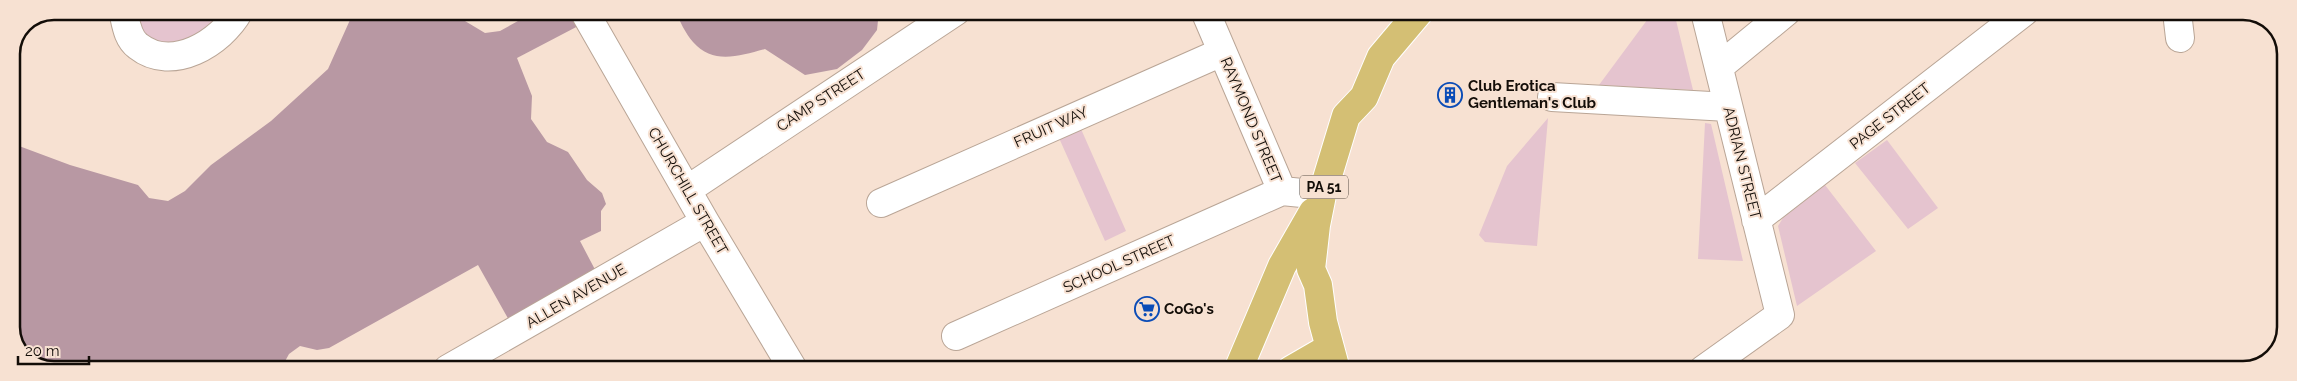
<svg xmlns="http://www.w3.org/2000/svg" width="2297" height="381" font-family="Raleway,sans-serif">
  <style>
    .green { fill: #e5c4cf }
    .forest { fill: #b898a3 }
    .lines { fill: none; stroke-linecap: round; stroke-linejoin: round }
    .minor-casing { stroke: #b9a596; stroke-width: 30 }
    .primary-casing { stroke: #fff; stroke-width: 30 }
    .minor { stroke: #fff; stroke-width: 28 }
    .primary { stroke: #d4bf74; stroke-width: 28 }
    .labels { text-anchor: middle; stroke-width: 4; stroke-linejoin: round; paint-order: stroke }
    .shield { fill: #f7e1d2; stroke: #574d45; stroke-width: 1 }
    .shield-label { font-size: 14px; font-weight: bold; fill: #130d08 }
    .poi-label { font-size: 15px; font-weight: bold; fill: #130d08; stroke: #f7e1d2; text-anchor: start }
    .street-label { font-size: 15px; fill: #130d08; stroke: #f7e1d2 }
    .rim { fill: none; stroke: #130d08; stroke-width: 2.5 }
  </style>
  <rect width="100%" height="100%" fill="#f7e1d2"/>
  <path class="green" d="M123,11H239L159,56Z
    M1653,12H1674L1693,90L1599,85Z
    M1548,118L1537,246L1485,242L1479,235L1507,166Z
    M1705,123L1711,124L1743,261L1698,259Z
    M1081,129L1126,231L1105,241L1059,138Z
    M1887,140L1938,208L1908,229L1855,163Z
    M1825,185L1876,251L1797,306L1778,226L1783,218Z"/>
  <path class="forest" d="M354,11H455L460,18L485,33L500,31L536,11H574L582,24L517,58L532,96L531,119L547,142L568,152L587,180L602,193L606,204L601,211V231L580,241L601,281L515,331L478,265L329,348L317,350L300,346L289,354L283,365L276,369H48L24,357L12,332L11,143L70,165L138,185L149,198L168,201L185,191L211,165L271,121L328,69Z
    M675,11H879L877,30L862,50L837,69L805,75L765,49C739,56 713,65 693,42C685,33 680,21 675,11Z"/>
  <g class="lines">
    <defs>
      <path id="minor" d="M123,11C126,23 127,38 138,46C172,73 221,43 239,11
        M584,11L705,222L793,369
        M1205,11L1282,191
        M2177,12L2180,38
        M1719,67L1786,12
        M1552,97L1728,107
        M687,190L956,11
        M1282,191L1322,195
        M881,203L1222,52
        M1756,220L2024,12
        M956,336L1282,191
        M448,369L705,222
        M1703,370L1780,315L1705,12"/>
      <path id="primary" d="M1238,370L1282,266L1313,212
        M1291,370L1329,348
        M1336,370L1323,322L1318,285L1311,269L1316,225L1322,195L1346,116L1364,97L1381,57L1419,12"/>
    </defs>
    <use href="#minor" class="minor-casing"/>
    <use href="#primary" class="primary-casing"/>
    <use href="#minor" class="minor"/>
    <use href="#primary" class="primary"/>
  </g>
  <defs>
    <symbol id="building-ring" viewBox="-11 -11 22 22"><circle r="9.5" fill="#f7e1d2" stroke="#0b4cb7" stroke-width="1.5"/><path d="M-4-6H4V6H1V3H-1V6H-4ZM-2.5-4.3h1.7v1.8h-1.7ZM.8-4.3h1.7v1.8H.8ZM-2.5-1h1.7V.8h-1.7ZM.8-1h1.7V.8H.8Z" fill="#0b4cb7"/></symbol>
    <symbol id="supermarket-ring" viewBox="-11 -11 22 22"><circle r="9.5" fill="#f7e1d2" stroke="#0b4cb7" stroke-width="1.5"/><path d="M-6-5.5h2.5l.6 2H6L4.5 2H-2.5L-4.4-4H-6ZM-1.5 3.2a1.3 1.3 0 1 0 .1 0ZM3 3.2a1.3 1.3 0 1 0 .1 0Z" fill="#0b4cb7"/></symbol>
  </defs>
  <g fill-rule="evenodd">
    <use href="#building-ring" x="1436" y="81" width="28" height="28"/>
    <use href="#supermarket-ring" x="1133" y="295" width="28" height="28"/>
  </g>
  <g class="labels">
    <rect class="shield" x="1300" y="175.5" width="48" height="23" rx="4"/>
    <g class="shield-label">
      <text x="1324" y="192">PA 51</text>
    </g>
    <g class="poi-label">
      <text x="1468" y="91">Club Erotica<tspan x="1468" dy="17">Gentleman's Club</tspan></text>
      <text x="1164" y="314">CoGo's</text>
    </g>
    <g class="street-label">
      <text transform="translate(821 100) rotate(-33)" y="5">CAMP STREET</text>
      <text transform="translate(1890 116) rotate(-38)" y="5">PAGE STREET</text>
      <text transform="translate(1251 120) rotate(67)" y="5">RAYMOND STREET</text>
      <text transform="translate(1051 127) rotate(-24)" y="5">FRUIT WAY</text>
      <text transform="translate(1742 163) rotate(76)" y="5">ADRIAN STREET</text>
      <text transform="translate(688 191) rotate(60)" y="5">CHURCHILL STREET</text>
      <text transform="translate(1119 264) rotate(-24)" y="5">SCHOOL STREET</text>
      <text transform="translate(576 296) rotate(-30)" y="5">ALLEN AVENUE</text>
    </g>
  </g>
  <path d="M0 0H2297V381H0ZM54 20H2243A34 34 0 0 1 2277 54V327A34 34 0 0 1 2243 361H54A34 34 0 0 1 20 327V54A34 34 0 0 1 54 20Z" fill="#f7e1d2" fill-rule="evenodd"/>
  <path class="rim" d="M54 20H2243A34 34 0 0 1 2277 54V327A34 34 0 0 1 2243 361H54A34 34 0 0 1 20 327V54A34 34 0 0 1 54 20Z"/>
  <path d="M18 356v8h71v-8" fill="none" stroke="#130d08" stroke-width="2.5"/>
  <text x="25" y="356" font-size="15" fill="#130d08" stroke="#f7e1d2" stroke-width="4" paint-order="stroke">20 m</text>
</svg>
